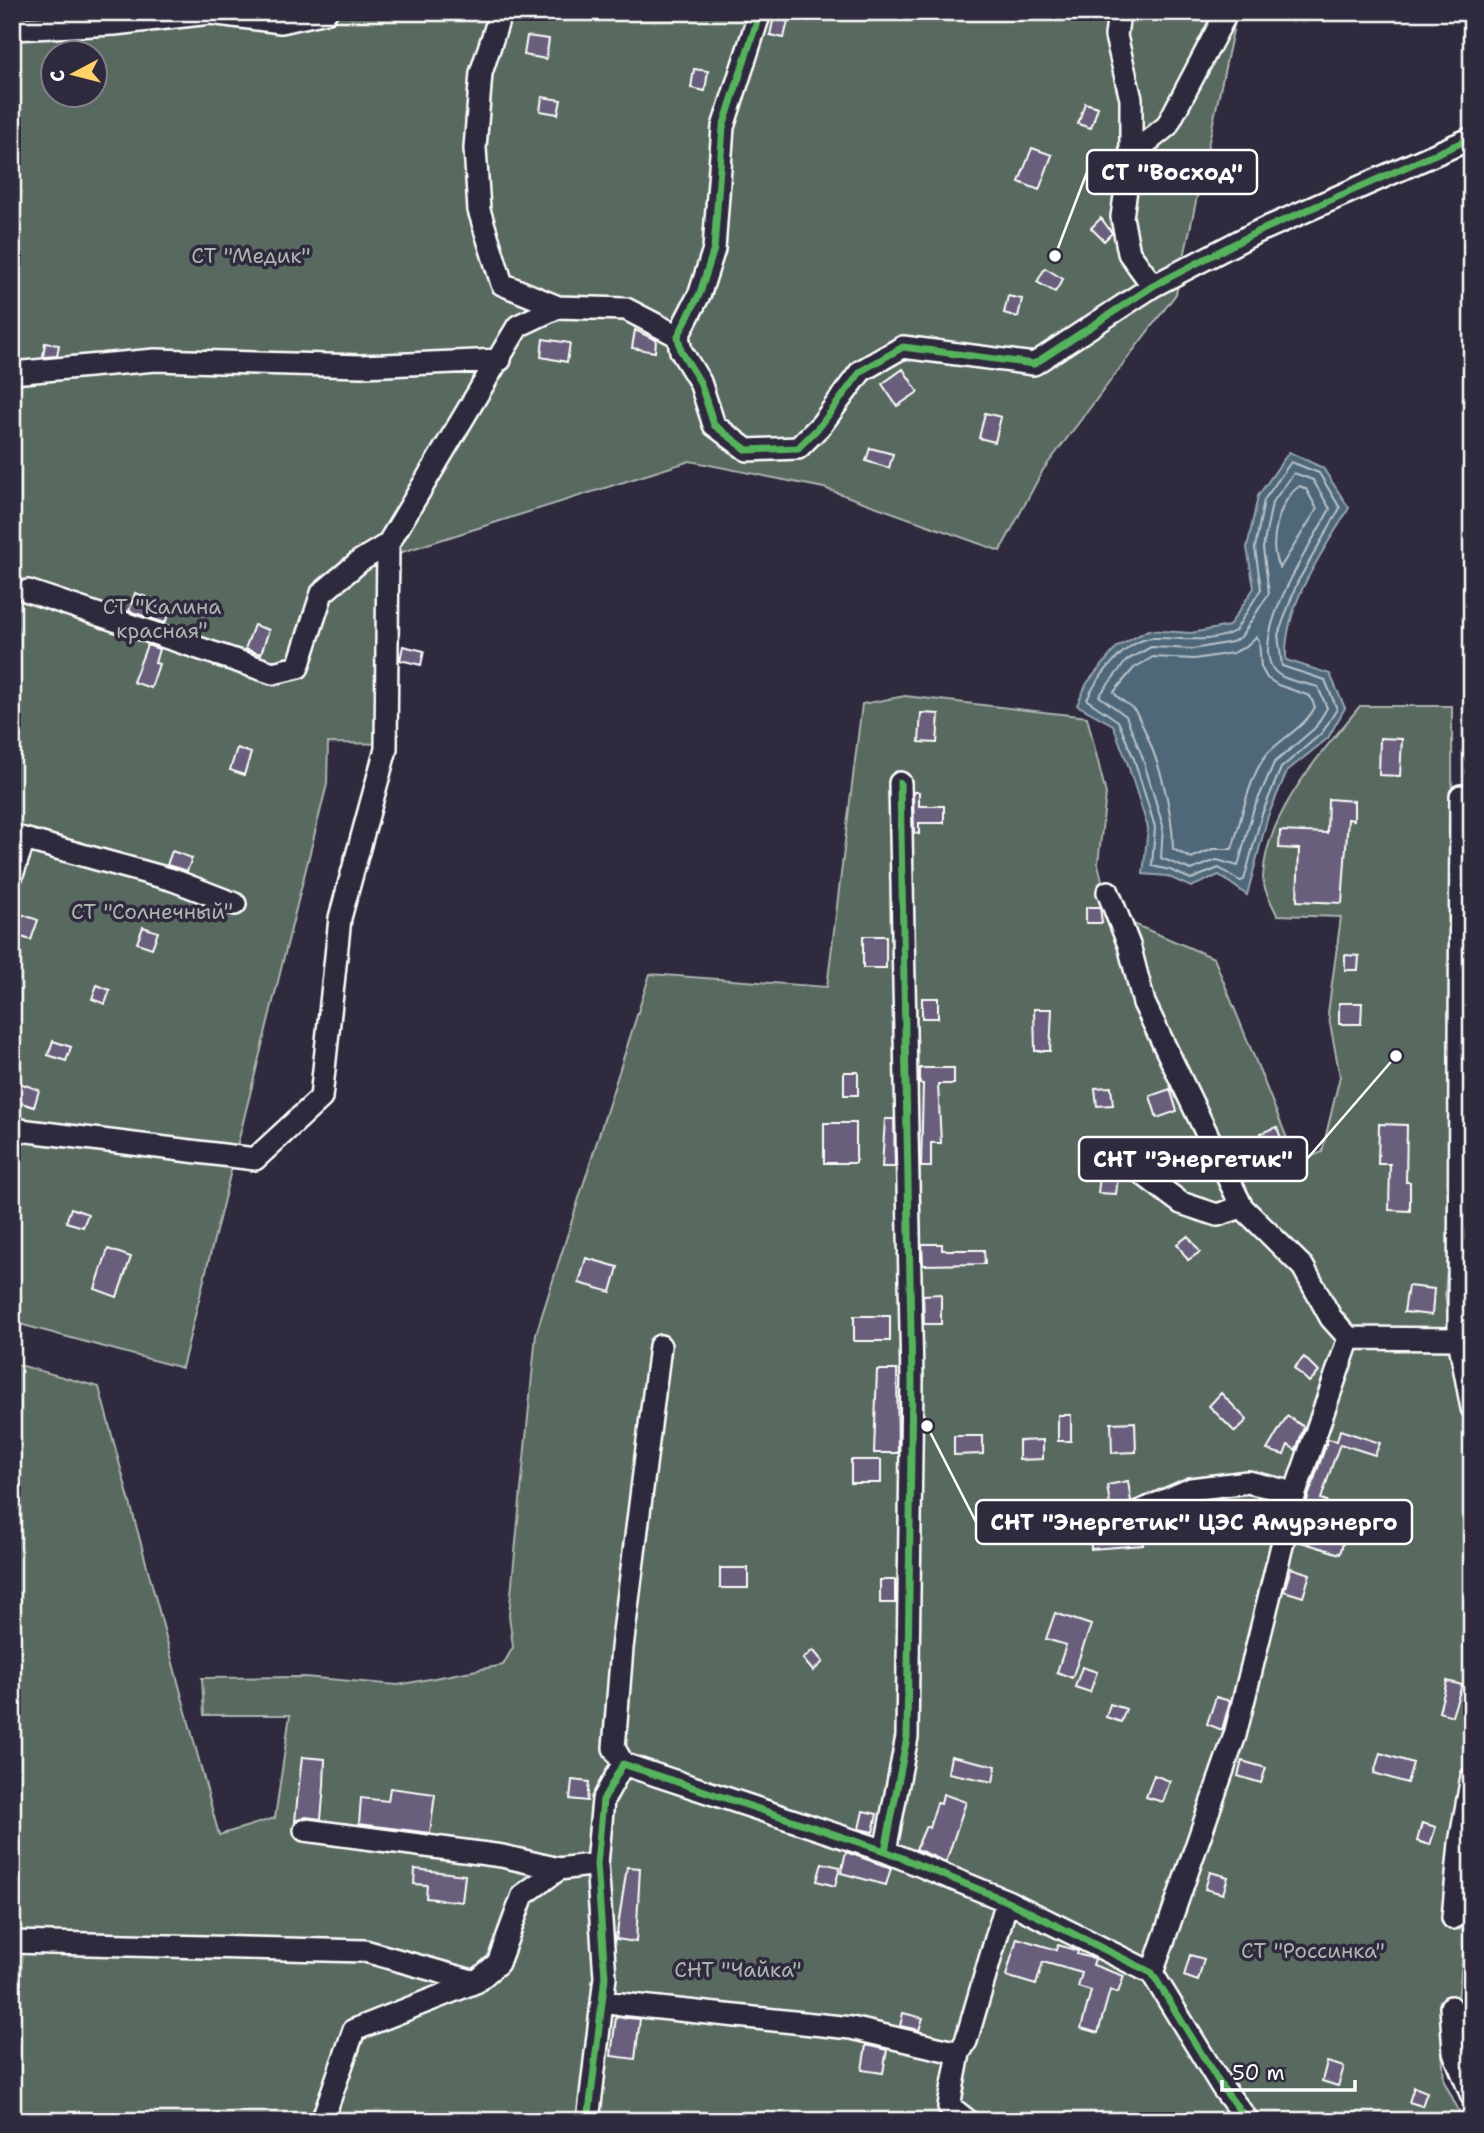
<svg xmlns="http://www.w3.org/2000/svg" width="1484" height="2133" font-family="'Shantell Sans',sans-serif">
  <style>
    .green { fill: #586960; stroke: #acb4b0; stroke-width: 2; fill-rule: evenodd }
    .water { fill: #506879; stroke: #96a4af; stroke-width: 2 }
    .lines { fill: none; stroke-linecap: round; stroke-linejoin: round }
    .shore { stroke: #b9c3c9; stroke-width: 2 }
    .building { fill: #695f7c; stroke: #fff; stroke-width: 2 }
    .minor-casing { stroke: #fff; stroke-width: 26 }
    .minor { stroke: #2f2a3d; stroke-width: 21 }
    .cycleway-casing { stroke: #2f2a3d; stroke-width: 11 }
    .cycleway { stroke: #56b35d; stroke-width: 7 }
    .labels { text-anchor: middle; stroke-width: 7; stroke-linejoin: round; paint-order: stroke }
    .park-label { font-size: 21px; fill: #acb4b0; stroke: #2f2a3d }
    .leader { fill: none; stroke: #fff; stroke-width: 2.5 }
    .callout-dot { fill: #fff; stroke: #2f2a3d; stroke-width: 2.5 }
    .callout { fill: #2f2a3d; stroke: #fff; stroke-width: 2.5 }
    .callout-label { font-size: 23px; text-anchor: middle; font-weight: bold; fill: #fff }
  </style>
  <rect width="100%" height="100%" fill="#2f2a3d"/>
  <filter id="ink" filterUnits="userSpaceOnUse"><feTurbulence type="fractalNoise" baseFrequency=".0143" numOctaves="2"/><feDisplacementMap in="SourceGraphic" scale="14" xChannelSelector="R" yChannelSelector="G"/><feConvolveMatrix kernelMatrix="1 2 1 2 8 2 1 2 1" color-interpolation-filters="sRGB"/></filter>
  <g filter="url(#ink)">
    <path class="green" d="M129,12H1237L1176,294L1043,470L1000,551L824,488L690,461L399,553L394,744L328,743L327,784L182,1368L12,1322V19ZM52,52H94V94H52Z
      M905,696L1087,717L1106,794L1098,864L1110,914L1214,958L1297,1163L1322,1152L1340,1076L1328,1013L1341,917L1277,915C1273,905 1263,890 1263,879C1265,813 1321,754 1360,706H1452L1453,1198L1445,1293L1452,1352L1472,1456V1745L1454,1823L1449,1930L1466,1929L1458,1999L1446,2001L1442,2049L1444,2081L1464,2121H12V1363L99,1387L219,1835L275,1818L290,1715H204L202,1678L304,1677L398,1685L503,1665L513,1647L509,1615L536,1334L650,974L827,987L862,704Z"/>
    <path class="water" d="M1289,452L1323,468L1349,508C1321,555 1284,604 1286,660L1330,674L1345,708L1328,738L1287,771L1268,816L1247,895L1219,875L1191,887L1167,876L1143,874L1148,828L1127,762L1113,725L1077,705L1087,683L1117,647L1148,630L1191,633L1229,626L1254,588L1247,548L1258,496Z"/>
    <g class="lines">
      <path class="shore" d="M1291,462L1319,473L1340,508L1297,583L1278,635L1282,666L1325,680L1337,709L1322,733L1281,768L1262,814L1244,880L1240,881L1219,868L1191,879L1170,870L1152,866L1155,827L1134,759L1118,721L1087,700C1096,678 1127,639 1153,638C1179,637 1210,645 1235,631L1261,589L1255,548L1264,500Z
        M1294,473L1313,480L1330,509C1313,541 1250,633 1273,669C1281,681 1306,683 1318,687L1327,708L1315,728L1274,763L1253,811L1238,866L1217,860L1191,870L1161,858L1163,826L1142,756L1126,716L1099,696L1127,660L1151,647L1193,649L1232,642L1241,637L1269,593L1263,548L1272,503Z
        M1300,486L1306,489L1317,509L1280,568C1266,548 1279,498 1300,486Z
        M1256,637L1259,640L1261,667L1267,678L1278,685L1310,696L1315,707C1304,728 1284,736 1268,753C1249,774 1241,822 1232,849H1213L1191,858L1173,849C1173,805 1157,754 1137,714C1131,703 1118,701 1114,692L1134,668L1153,657L1194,659L1233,653L1245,647Z"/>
    </g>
    <path class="building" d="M775,12H790L784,38L770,35Z
      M527,36L549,39L546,59L524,55Z
      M694,69L708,71L705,91L691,88Z
      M542,97L561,100L558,114L540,111Z
      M1085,103L1098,107L1091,128L1078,124Z
      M1032,148L1052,155L1039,190L1019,182Z
      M1101,218L1112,233L1104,241L1091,228Z
      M1045,268L1063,279L1055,292L1037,282Z
      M1008,296L1022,299L1018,317L1004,313Z
      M635,330L656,340L655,352L632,348Z
      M543,339L570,343L567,362L541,357Z
      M45,343L59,345L57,356L43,357Z
      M903,369L918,392L897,406L882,384Z
      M985,413L1001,417L995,442L979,438Z
      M870,448L893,454L889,468L866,461Z
      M135,593L149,598L147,603L170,611L165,623L129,611Z
      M254,625L269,630L261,654L245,649Z
      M147,645L159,649L155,663L159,664L151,688L133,682Z
      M403,646L424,651L421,665L400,660Z
      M921,713L939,714L937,743L919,742Z
      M1380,738L1402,739L1400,776L1379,775Z
      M237,748L251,753L244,775L230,770Z
      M913,792H919V806H944V823H919V834L914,833Z
      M1328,799L1354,801V820L1348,819L1342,903L1297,901L1299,849L1279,848L1280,831L1327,833Z
      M172,851L192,858L187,871L167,865Z
      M1086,907H1100L1102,923H1086Z
      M18,913L38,920L31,940L12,934Z
      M143,927L158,932L152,948L137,943Z
      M863,936H886V968H863Z
      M1345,955L1359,956L1358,970H1345Z
      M97,985L110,990L105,1004L92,999Z
      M922,998H938V1018H922Z
      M1339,1003H1362L1361,1024H1339Z
      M1034,1009H1052L1050,1051H1035Z
      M53,1041L71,1047L66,1061L48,1055Z
      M920,1068H954V1084H938L941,1143H931V1167H921L923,1084H920Z
      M844,1072H858V1095H844Z
      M17,1082L39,1090L34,1107L12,1100Z
      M1111,1087L1113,1105L1097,1106L1095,1088Z
      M1170,1089L1177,1111L1157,1118L1150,1096Z
      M885,1119H894L895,1167H882Z
      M824,1123H856V1163H824Z
      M1379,1124L1407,1125L1406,1182H1410V1211L1389,1210L1390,1164H1378Z
      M1277,1127L1284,1147L1268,1153L1261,1133Z
      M1100,1176L1118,1177L1116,1194L1098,1193Z
      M71,1208L88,1214L83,1227L66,1222Z
      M1188,1236L1200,1252L1188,1260L1177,1244Z
      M922,1244H942V1250H984L985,1264L923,1265Z
      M108,1249L131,1257L117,1297L95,1289Z
      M586,1258L618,1267L611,1292L579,1283Z
      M1408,1286L1434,1289L1432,1315L1404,1312Z
      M941,1294V1324H924L923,1295Z
      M854,1316H890V1341H854Z
      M1304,1357L1319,1372L1309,1382L1294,1368Z
      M877,1370H897L898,1453H874Z
      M1221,1393L1247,1420L1235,1432L1209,1406Z
      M1058,1415H1071V1441H1058Z
      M1287,1416L1304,1427L1296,1450L1288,1445L1284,1455L1267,1450Z
      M1135,1422L1136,1452L1112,1453L1111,1423Z
      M1340,1430L1380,1443L1375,1455L1340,1444L1333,1463L1321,1499L1327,1501L1319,1528L1345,1536L1340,1554L1298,1541L1308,1497L1328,1439L1337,1441Z
      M954,1436H983V1454L954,1455Z
      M1043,1440V1459L1019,1460V1441Z
      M851,1460H881V1483H851Z
      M1128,1481L1131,1501L1123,1507L1122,1519L1132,1527L1140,1526L1143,1545L1091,1549L1090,1526L1113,1525L1107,1485Z
      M720,1568H748V1588H720Z
      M1291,1568L1310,1574L1303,1597L1284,1591Z
      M880,1580H895V1603H880Z
      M1055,1613L1091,1625L1072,1678L1057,1672L1066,1645L1046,1639Z
      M813,1650L823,1662L813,1671L803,1659Z
      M1082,1667L1097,1672L1090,1692L1075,1687Z
      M1447,1681L1462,1685L1452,1716L1439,1712Z
      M1216,1697L1230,1701L1222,1730L1207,1724Z
      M1110,1704L1126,1709L1121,1722L1106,1717Z
      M1380,1753L1413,1763L1407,1783L1374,1773Z
      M951,1756L996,1766L993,1782L948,1773Z
      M302,1757L325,1759L324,1786L321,1819L306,1817L295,1821Z
      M1242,1761L1266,1768L1261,1783L1238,1776Z
      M1154,1775L1170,1781L1163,1802L1146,1797Z
      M572,1780L589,1782L587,1801L570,1799Z
      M390,1788L435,1794L430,1833L359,1824L361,1798L388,1801Z
      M943,1794L966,1802L946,1862L916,1849L926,1826L929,1828L937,1803L941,1804Z
      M863,1811L877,1814L873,1832L859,1829Z
      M1422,1823L1436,1827L1430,1845L1417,1841Z
      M846,1852L891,1868L886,1885L841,1873Z
      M822,1863L840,1867L835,1886L817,1881Z
      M627,1867L640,1868L636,1942L616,1939Z
      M415,1869L465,1875L462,1902L426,1898L427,1885L414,1884Z
      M1210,1872L1228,1877L1223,1894L1205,1889Z
      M1017,1938L1057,1950L1058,1945L1078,1951L1077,1954L1095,1959L1093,1965L1124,1976L1118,1993L1110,1990L1098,2033L1081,2028L1091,1991L1078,1987L1082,1973L1043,1962L1036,1985L1006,1976Z
      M1190,1955L1204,1959L1198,1981L1184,1976Z
      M903,2013L923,2018L919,2030L900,2026Z
      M616,2017L640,2019L635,2059L611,2056Z
      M866,2045L887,2050L883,2073L862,2070Z
      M1327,2062L1344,2067L1338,2086L1322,2081Z
      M1414,2087L1427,2092L1422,2106L1409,2102Z"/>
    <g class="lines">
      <defs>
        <path id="minor" d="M501,12L481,73L475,148L479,210L502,284L558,307
          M760,12L723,127L714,249L700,293L678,336L681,351L700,382L714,425L747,450L798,448L821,425L861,371L903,347L1034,364L1153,286L1255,233L1472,138
          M1119,12L1116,36L1131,99V155
          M12,29L114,24L210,13L281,22L326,12
          M1153,286L1129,253L1122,217L1131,155L1167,126L1227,12
          M12,373L155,360L362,366L500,360
          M28,591L273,673L298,667L322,593L360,561L388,544
          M1461,796L1459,1339L1472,1408
          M12,836L24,839L12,875
          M24,839L173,880L235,904
          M1108,892L1129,945L1144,1003L1242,1207L1303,1267L1331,1318L1349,1338
          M12,1129L255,1159L321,1098L340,918L386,749L388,544L518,326L558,307L626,309L678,336
          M1144,1175L1181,1203L1217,1215L1242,1207
          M660,1346L622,1648L614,1748L623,1764L885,1851L1007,1901L1152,1973L1222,2087L1248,2121
          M1134,1514L1191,1489L1248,1482L1295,1493
          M305,1830L502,1856L559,1869L597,1864
          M885,1851L907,1737L912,1380L900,783
          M1453,1918L1460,1843L1472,1777
          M12,1942L365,1951L476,1982
          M1152,1973L1235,1735L1295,1493L1349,1338L1459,1339
          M602,2002L851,2028L959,2053
          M1451,2007L1454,2052L1472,2096
          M322,2121L354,2030L476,1982L498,1963L523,1895L559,1869
          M588,2121L605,1977L597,1864L603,1800L623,1764
          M968,2121L949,2106L959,2053L966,2041L1007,1901"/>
      </defs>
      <use href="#minor" class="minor-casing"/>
      <use href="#minor" class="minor"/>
      <defs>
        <path id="cycleway" d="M760,12L723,127L714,249L700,293L678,336L681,351L700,382L714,425L747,450L798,448L821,425L861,371L903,347L1034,364L1153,286L1255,233L1472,138
          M885,1851L907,1737L912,1380L900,783
          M588,2121L605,1977L597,1864L603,1800L623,1764L885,1851L1007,1901L1152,1973L1222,2087L1248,2121"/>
      </defs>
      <use href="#cycleway" class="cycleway-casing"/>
      <use href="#cycleway" class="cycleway"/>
    </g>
  </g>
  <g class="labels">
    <g class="park-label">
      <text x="251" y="263">СТ "Медик"</text>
      <text x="162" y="614">СТ "Калина<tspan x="162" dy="24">красная"</tspan></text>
      <text x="152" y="919">СТ "Солнечный"</text>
      <text x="1313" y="1958">СТ "Россинка"</text>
      <text x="738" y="1977">СНТ "Чайка"</text>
    </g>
  </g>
  <path class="leader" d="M1055 256L1087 172M1396 1056L1307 1159M927 1426L976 1522"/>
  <g class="callout-dot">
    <circle cx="1055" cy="256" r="7"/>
    <circle cx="1396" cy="1056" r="7"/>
    <circle cx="927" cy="1426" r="7"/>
  </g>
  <g class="callout">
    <rect x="1087" y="150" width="170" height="44" rx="7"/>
    <rect x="1079" y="1137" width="228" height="44" rx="7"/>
    <rect x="976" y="1500" width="436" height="44" rx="7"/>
  </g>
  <g class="callout-label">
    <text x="1172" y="180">СТ "Восход"</text>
    <text x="1193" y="1167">СНТ "Энергетик"</text>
    <text x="1194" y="1530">СНТ "Энергетик" ЦЭС Амурэнерго</text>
  </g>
  <rect width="1484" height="2133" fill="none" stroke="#2f2a3d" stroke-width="42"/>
  <rect x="21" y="21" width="1442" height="2091" fill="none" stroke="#fff" stroke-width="2.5" filter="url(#ink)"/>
  <g transform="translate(74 74) rotate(263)"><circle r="33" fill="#2f2a3d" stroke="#827f8b" stroke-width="2"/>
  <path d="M0-5L12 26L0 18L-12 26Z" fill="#ffd166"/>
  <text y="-10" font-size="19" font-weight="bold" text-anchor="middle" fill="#ffffff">С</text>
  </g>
  <path d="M1222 2080v10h133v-10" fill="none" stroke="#ffffff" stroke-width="3.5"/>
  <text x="1232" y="2080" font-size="21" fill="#ffffff" stroke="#2f2a3d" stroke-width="5" paint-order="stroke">50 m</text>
</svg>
